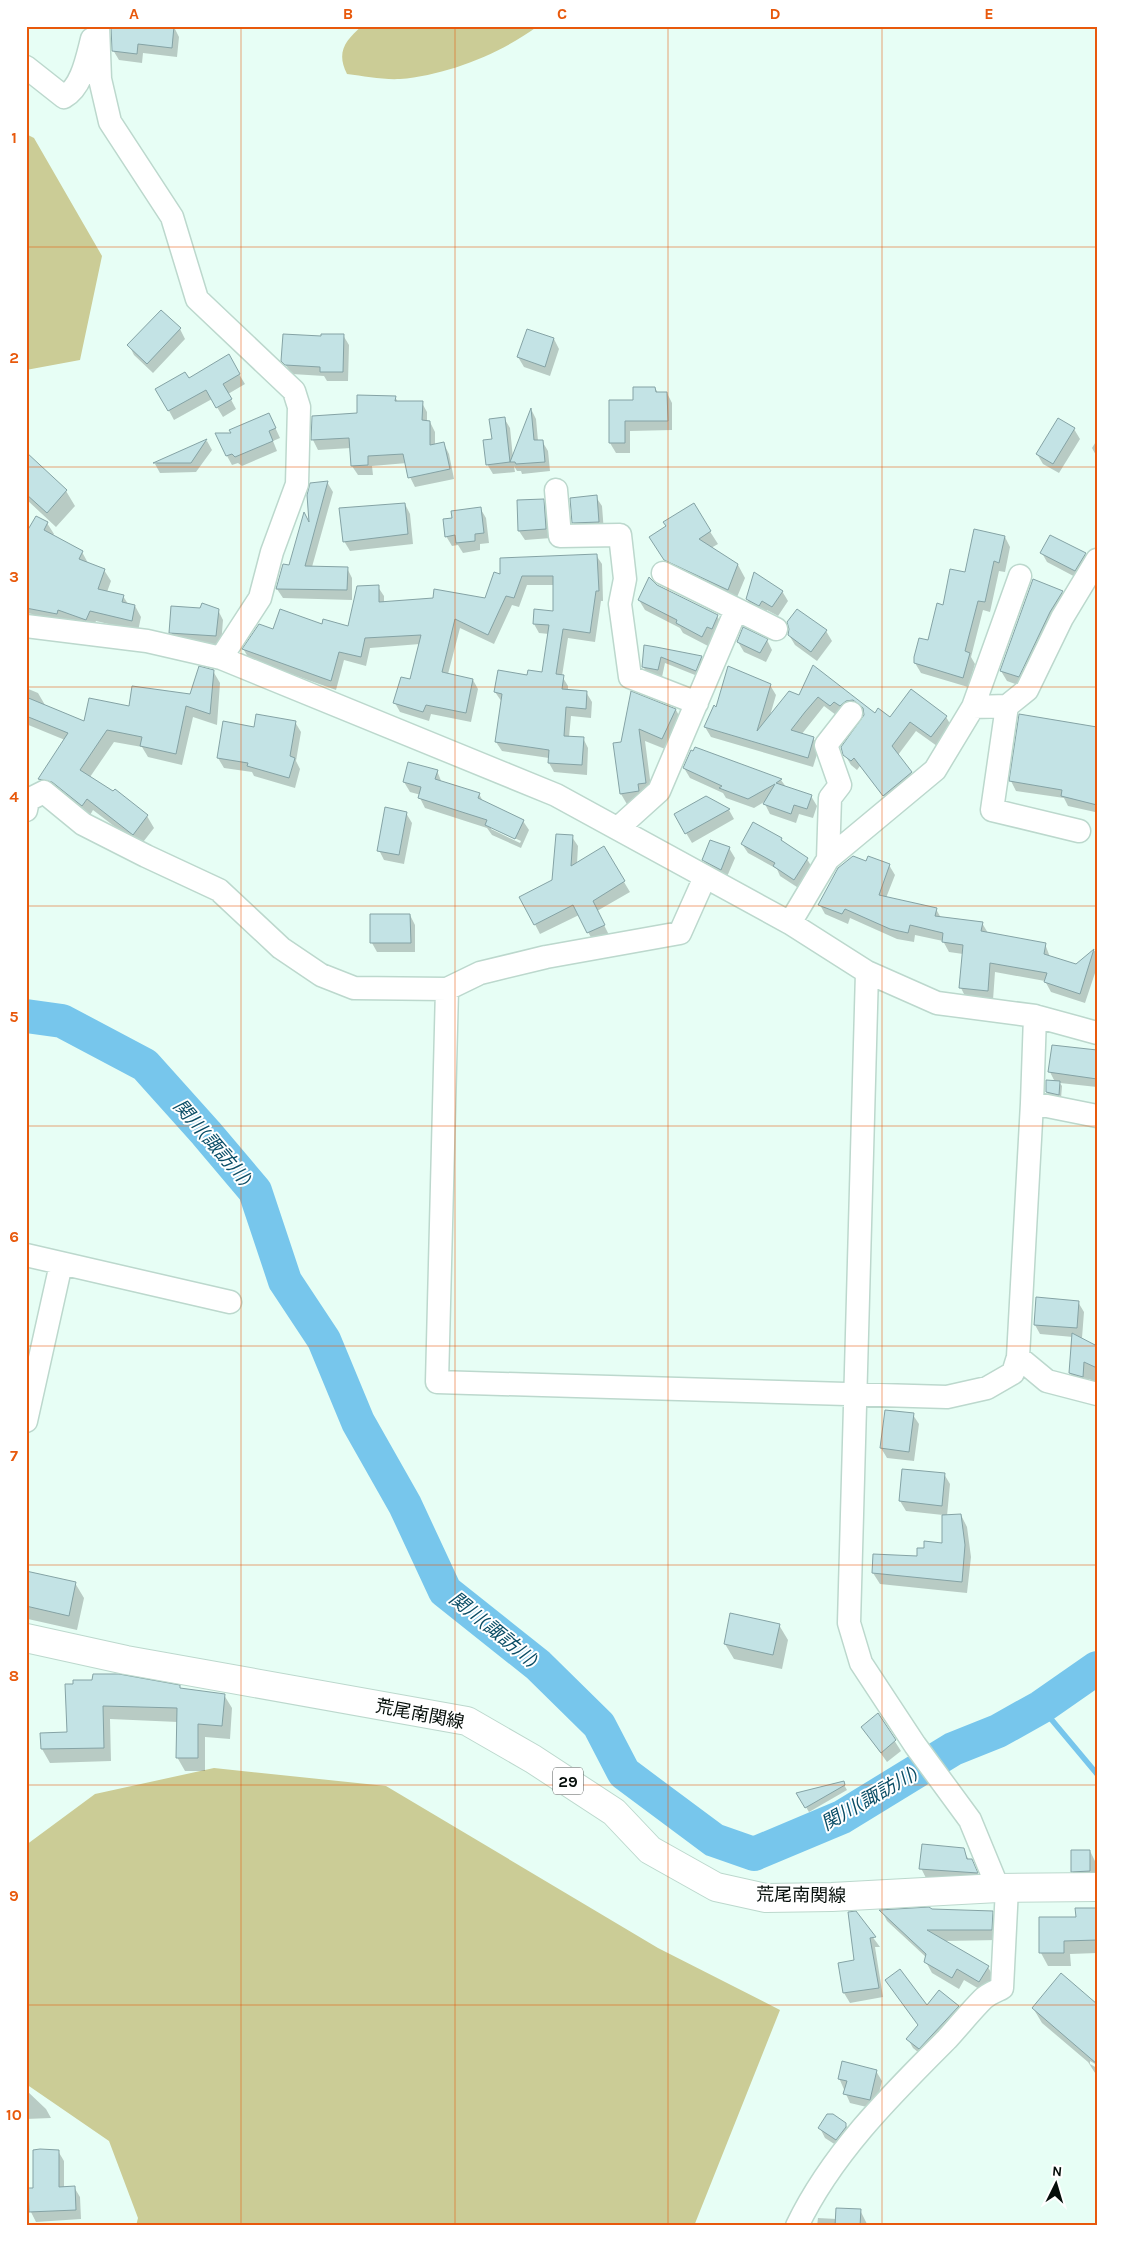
<svg xmlns="http://www.w3.org/2000/svg" width="1123" height="2252" font-family="Karla,'Noto Sans JP',sans-serif">
  <style>
    .green { fill: #cbcc96 }
    .shadow { fill: #0003; fill-rule: evenodd }
    .lines { fill: none; stroke-linecap: round; stroke-linejoin: round }
    .stream { stroke: #77c6ec; stroke-width: 5.5 }
    .river { stroke: #77c6ec; stroke-width: 34 }
    .building { fill: #c3e3e5; stroke: #85a3a5 }
    .minor-casing { stroke: #bcd8cd; stroke-width: 25 }
    .major-casing { stroke: #bcd8cd; stroke-width: 30 }
    .minor { stroke: #fff; stroke-width: 22 }
    .major { stroke: #fff; stroke-width: 28 }
    .grid { fill: none; stroke: #e8590c; stroke-width: 1; stroke-opacity: 0.55 }
    .labels { text-anchor: middle; stroke-width: 4; stroke-linejoin: round; paint-order: stroke }
    .shield { fill: #fff; stroke: #505654; stroke-width: 1 }
    .shield-label { font-size: 16px; font-weight: bold; fill: #050e0a }
    .street-label { font-size: 18px; fill: #050e0a; stroke: #fff }
    .water-label { font-size: 19px; font-style: italic; fill: #0a4d66; stroke: #fff }
    .neatline { fill: none; stroke: #e8590c; stroke-width: 2 }
    .grid-label { font-size: 16px; text-anchor: middle; font-weight: bold; fill: #e8590c }
  </style>
  <rect width="100%" height="100%" fill="#e7fef5"/>
  <path class="green" d="M362,26H538C500,54 447,75 400,79C383,80 364,76 347,74C336,52 345,41 362,26Z
    M26,134L34,138L102,256L80,360L26,370Z
    M214,1768L386,1786L658,1948L780,2010L694,2226H136L138,2218L109,2141L26,2084V1845L95,1794Z"/>
  <path class="shadow" d="M174,27L179,37L177,57L143,53L142,63L119,60L113,50Z
    M180,329L185,339L153,373L134,355L129,345Z
    M343,335L349,345L348,381H327L324,376L292,374L282,360L322,337Z
    M554,339L559,349L550,376L524,367L518,357Z
    M228,356L245,384L228,394L236,409L223,417L212,399L174,420L157,389L188,380Z
    M655,388L658,393H667L672,403V430L630,431V453H616L610,443L634,401Z
    M395,397L398,402L422,403L427,412V422H430L435,432V446L444,444L449,454L454,479L415,487L410,477L407,463L372,466L373,475H358L352,466L351,448L318,450L313,440V417L358,414Z
    M532,411L536,419L538,441H542L548,451L550,471L522,474L521,471H517L514,466L515,472L493,474L487,464L493,440L504,418L510,428L513,458Z
    M269,414L280,438L273,441L277,451L242,466L238,463L232,465L227,456L233,434Z
    M1074,429L1080,439L1059,473L1043,464L1037,454Z
    M1097,440V457L1092,448Z
    M207,441L212,450L196,472L160,473L155,464Z
    M26,453L66,491L75,506L56,527L26,499Z
    M327,482L333,492L312,567L347,568L352,578V600L283,598L277,589L310,524Z
    M596,497L602,506L604,532H579L573,522Z
    M543,500L549,510L551,538L525,540L519,531Z
    M405,504L410,514L413,544L350,551L344,541Z
    M693,505L718,544L711,548L738,565L745,578L735,602L673,573L658,550L667,527Z
    M480,508L486,518L489,543L480,544V550L463,553L458,545L452,546L446,536L454,519Z
    M47,523L54,534L52,536L82,552L88,563L104,570L111,581L107,592L123,596L128,604L135,606L141,617L138,631L96,621L92,630L35,619L32,614L26,613V536Z
    M1005,537L1010,547L1005,572L999,571L990,612L983,610L971,657L975,664L968,687L921,673L915,663L929,642L944,606L966,573Z
    M1042,553L1085,554L1090,564L1081,580L1047,562Z
    M596,555L602,564L603,601H601L595,642L568,638L562,676L568,686V691L586,692L592,702L591,718L571,716L569,737L583,738L588,748L587,775L554,772L549,763V758L502,751L496,742L502,702L495,692L528,677L543,673L549,634L539,633L534,624L554,613V585H527L519,607L512,605L494,644L460,628L448,674L473,680L478,689L471,722L431,714L429,721L400,712L395,703L410,681L420,644L370,648L366,666L344,660L336,690L249,659L244,650L274,631L323,625L349,628L378,587L384,596V603L485,600L501,576Z
    M782,591L788,601L778,616L767,610L764,615L753,609L747,599Z
    M1062,592L1068,602L1024,687L1007,681L1001,671Z
    M639,600L717,616L723,626L708,646L683,633L680,628L645,610Z
    M218,610L223,620L221,645L176,642L171,632Z
    M826,631L832,641L817,661L795,645L789,635Z
    M767,640L772,650L766,662L744,652L738,642Z
    M645,646L701,657L705,664L700,677L665,663L662,677L647,674L643,666Z
    M813,667L875,715L891,719L946,717L952,727L937,746L916,731L898,755L917,782L890,804L860,766L857,770L851,765L845,755L865,716V712L860,710L836,715L824,706L801,735L813,738L819,748L813,767L711,737L705,727L717,708L770,685L776,695L769,719L800,697Z
    M213,671L220,683L217,725L193,717L182,765L148,757L142,747L114,742L90,777L147,816L154,828L140,846L93,810L89,817L46,790L39,779L65,740L26,724V688L38,693L45,705L85,723L130,707L191,695Z
    M632,693L676,710L683,723L670,751L645,741L652,795L628,806L621,794L622,743Z
    M295,722L301,732L296,761L300,769L295,788L254,776L252,772L224,768L218,758L255,728Z
    M1097,728V817L1095,812L1068,806L1064,798L1016,791L1011,781Z
    M696,749L781,780L786,787L811,796L817,806L813,818L799,814L796,823L770,814L764,802L754,808L726,798L723,793L690,778L684,768Z
    M437,771L442,783L479,794L484,803L523,821L529,830L521,848L492,835L487,828L425,808L420,798L421,795L410,792L404,782ZM491,827L521,841L520,843L491,829Z
    M706,797L729,810L734,819L692,843L675,814Z
    M406,813L412,823L404,864L384,860L379,850Z
    M572,837L578,846L577,864L603,847L630,892L597,911L609,935L594,943L579,915L540,934L521,897L554,881Z
    M781,839L784,844L807,859L813,869L800,889L780,876L777,869L748,853L742,844Z
    M729,848L735,858L726,879L709,870L704,860Z
    M867,862L889,865L895,875L886,898L936,909L941,918L982,923L988,933L1045,944L1050,957L1076,965L1097,949V967L1085,1003L1051,992L1045,981L995,972L993,1000L966,998L961,988L963,954L949,952L943,941L915,935L914,942L897,939L850,918L848,924L825,914L820,905Z
    M410,915L415,925V952H377L372,943Z
    M1053,1046L1097,1052V1087L1060,1083L1062,1086L1061,1099L1049,1097L1047,1092L1055,1082L1050,1072Z
    M1078,1302L1084,1312L1082,1338L1077,1337L1097,1347V1383L1089,1379L1088,1386L1076,1383L1070,1373L1073,1337L1040,1334L1035,1325Z
    M913,1415L919,1424L914,1461L887,1458L881,1448Z
    M944,1474L950,1484L947,1516L961,1515L967,1527L971,1557L967,1593L880,1584L873,1573L918,1558L925,1550L944,1544L943,1515L906,1511L900,1501Z
    M26,1573L75,1583L84,1598L77,1630L28,1619Z
    M731,1615L779,1625L788,1640L782,1669L734,1659L725,1644Z
    M74,1685L181,1690L224,1695L232,1708L230,1739L205,1737V1771H185L177,1757L178,1722L110,1719L111,1761L50,1763L42,1749L41,1734H68Z
    M878,1715L901,1751L887,1762L862,1727Z
    M843,1783L847,1790L809,1812L798,1794Z
    M963,1850L969,1860H971L982,1883L926,1878L921,1868Z
    M1090,1851L1095,1861V1881H1078L1072,1871Z
    M1097,1909V1953L1070,1954L1071,1966H1048L1041,1953L1077,1919Z
    M932,1910L992,1912L998,1923V1940L943,1941L988,1967L994,1978L986,1993L964,1980L959,1989L932,1973L926,1962L927,1958L887,1921L882,1911Z
    M855,1913L880,1947H875L883,1997L850,2003L844,1993L839,1964L855,1961Z
    M886,1981L926,2006L939,1991L958,2006L963,2015L924,2057L913,2048L908,2039L919,2026Z
    M1097,2006V2065L1090,2061V2064L1097,2068V2076L1088,2062L1042,2023L1033,2008Z
    M876,2071L882,2081L875,2109L850,2103L839,2078Z
    M26,2090L46,2109L51,2118L26,2119Z
    M845,2124L851,2134L842,2149L825,2138L820,2128Z
    M58,2151L64,2161V2188L74,2187L80,2197L81,2219L36,2222L31,2212L29,2190L35,2189Z
    M860,2210L868,2226H817L818,2218L837,2219Z"/>
  <g class="lines">
    <path class="stream" d="M1041,1707L1097,1774"/>
    <path class="river" d="M26,1016L62,1021L145,1065L206,1133L255,1191L285,1281L324,1340L358,1422L405,1505L445,1591L538,1665L599,1725L624,1773L714,1840L754,1854L842,1817L953,1749L998,1731L1041,1707L1097,1668"/>
  </g>
  <path class="building" d="M111,26H174L172,48L138,44L137,54L112,51Z
    M161,310L181,328L147,364L127,345Z
    M527,329L554,338L545,367L517,357Z
    M283,334L321,336V334H344L343,372H320V367L285,365L281,361Z
    M229,354L240,374L223,384L232,399L216,408L206,390L168,411L155,389L185,372L189,378Z
    M633,387H655L656,392H667L668,421H625V443H609V400H633Z
    M357,395L396,396L395,401H423L422,420L430,421V445L444,442L450,469L408,478L403,454L368,456V465L351,466L349,438L311,440L312,416L357,413Z
    M531,408L534,440H543L545,462L516,464L515,462H510Z
    M269,413L276,428L269,431L273,441L235,457L232,454L226,456L215,433H231L229,430Z
    M505,417L510,462L486,465L483,440L492,439L489,419Z
    M1058,418L1075,428L1053,464L1036,454Z
    M207,439L191,463H153Z
    M26,452L67,490L47,513L26,494Z
    M328,481L305,566L348,567L347,590L276,589L283,564L289,565L304,512L309,522L307,495L310,483Z
    M597,495L599,522L572,523L570,498Z
    M544,499L546,529L518,531L517,500Z
    M405,503L408,534L343,542L339,508Z
    M694,503L711,531L699,539L738,564L728,590L664,560L649,537L666,526L663,522Z
    M481,507L484,533L475,534V541L456,543L455,535L445,537L443,519L452,518L451,511Z
    M36,516L48,522L44,530L83,551L79,559L105,569L98,589L124,595L122,602L135,605L132,621L90,611L86,620L58,610L57,614L26,608V533Z
    M974,529L1005,536L999,563L994,561L985,602L978,601L965,651L970,653L963,678L914,663V657L919,638L928,640L937,603L943,605L950,569L965,572Z
    M1050,535L1086,553L1075,571L1040,553Z
    M597,554L599,591H596L590,633L563,629L556,674L564,675L562,689L587,691L586,709L566,707L564,736L584,737L582,765L548,763L549,750L495,742L502,694L494,692L498,670L527,675L528,670L542,672L549,625L533,624L534,609L553,611V576H522L514,598L506,596L488,635L455,619L442,672L473,679L466,713L426,705L423,712L393,703L401,677L410,679L421,635L365,638L361,657L339,652L331,681L242,649L259,624L273,629L280,609L322,624L323,619L348,626L357,586L379,585V602L433,598L434,589L485,598L494,572L500,574V558Z
    M754,572L783,591L772,607L762,601L759,606L746,599Z
    M649,577L657,585L718,615L712,629L707,627L702,637L676,623L677,620L638,600Z
    M1033,579L1063,591L1050,612L1019,677L1000,671Z
    M202,603L219,609L216,636L169,633L171,606L200,608Z
    M797,609L827,630L811,652L788,635L789,629L787,622Z
    M743,627L768,639L760,653L737,642Z
    M644,645L656,647L702,656L696,671L661,657L658,670L642,667Z
    M813,665L875,713L878,708L890,717L911,689L947,716L931,737L910,722L892,746L912,772L883,796L854,758L851,761L843,755L841,747L864,715L863,708L853,700L846,701L840,706L834,702L830,706L818,697L805,712L791,730L814,737L808,758L704,727L714,705L716,707L728,666L771,684L757,731L789,691L799,695Z
    M199,666L214,670L210,714L186,706L176,754L140,746L142,737L107,730L80,770L113,791L115,789L148,815L133,835L87,799L82,806L52,782L38,779L68,733L26,716V697L84,721L89,698L129,706L132,686L190,694Z
    M631,691L676,709L662,739L639,729L646,783L638,784L639,791L620,794L613,743L621,742Z
    M256,714L296,721L290,756L295,758L289,778L247,766L248,763L217,758L223,721L254,727Z
    M1019,714L1097,727V805L1061,796L1062,790L1009,781Z
    M695,747L782,779L776,783L812,795L807,809L794,805L791,814L763,804L775,784L748,799L719,788L722,786L683,768L691,750L693,751Z
    M408,762L438,770L435,779L480,793L478,798L524,820L515,839L485,825L487,820L418,798L421,787L403,782Z
    M706,796L730,809L685,834L674,814Z
    M385,807L407,812L399,855L377,851Z
    M753,822L782,838L781,840L808,858L794,880L773,866L775,863L741,844Z
    M556,834L573,835L571,866L604,846L625,881L593,901L605,925L587,933L573,905L534,925L519,897L552,880Z
    M710,840L730,847L721,870L702,860Z
    M853,856L866,861L868,856L890,864L879,895L937,908L935,916L983,922L981,931L1046,943L1044,954L1076,964L1094,949L1080,994L1044,982L1047,973L990,963L988,991L959,988L963,945L942,942L943,933L910,925L908,933L890,929L845,909L842,914L818,905L838,868Z
    M370,914H410L411,943H370Z
    M1052,1045L1097,1050V1079L1048,1072Z
    M1046,1080L1060,1081L1059,1095L1046,1092Z
    M1036,1297L1079,1301L1077,1328L1034,1325Z
    M1072,1333L1097,1346V1368L1084,1362L1083,1377L1069,1373Z
    M885,1410L914,1413L909,1452L880,1448Z
    M902,1469L945,1473L942,1506L899,1501Z
    M961,1514L965,1545L962,1582L872,1573L873,1554L917,1556V1548H924V1541L942,1543V1515Z
    M26,1571L76,1582L69,1616L26,1606Z
    M730,1613L780,1624L773,1655L724,1644Z
    M93,1674H119L180,1685V1688L225,1694L222,1726L198,1724V1758H176L177,1708L103,1706L104,1748L41,1749L40,1733L67,1732L65,1684H73V1680H92Z
    M878,1713L896,1740L881,1753L861,1727Z
    M844,1781L845,1785L805,1808L796,1793Z
    M922,1844L964,1848L967,1859H972L978,1873L919,1869Z
    M1071,1850H1090V1871L1071,1872Z
    M929,1907L932,1909L993,1911L992,1930H927L989,1966L979,1982L957,1969L952,1978L924,1962L926,1954L879,1910Z
    M1075,1908H1097V1940L1064,1941V1953H1039V1917H1076Z
    M856,1911L876,1937L870,1938L879,1988L843,1993L838,1963L854,1960L848,1912Z
    M900,1969L927,2005L939,1990L959,2006L919,2049L906,2039L918,2025L885,1980Z
    M1061,1973L1097,2004V2064L1032,2008Z
    M842,2061L877,2070L870,2100L843,2094L847,2081L838,2079Z
    M827,2114H833L846,2123V2127L836,2140L818,2128Z
    M40,2149L59,2150V2187L75,2186L76,2210L29,2212L28,2188H33V2150Z
    M836,2208L861,2209L860,2226H835Z"/>
  <g class="lines">
    <defs>
      <path id="minor" d="M98,26L100,79L110,122L172,217L197,299L294,391L299,407L297,484L272,552L260,598L221,658
        M26,67L64,97C82,87 87,58 92,39
        M556,490L560,536L620,535L625,579L620,604L630,677L697,703
        M663,573L776,629
        M26,626L147,641L221,658L556,795L790,923L867,972L937,1003L1035,1016L1097,1033
        M1007,706L992,810L1079,831
        M973,707L1020,576
        M26,810L28,800L44,792L83,824L146,856L219,890L281,948L321,975L354,988L447,989L480,973L546,957L680,933L705,877
        M618,828L659,791L736,610
        M828,859L830,798L840,785L826,745L851,713
        M790,923L828,859L935,770L973,707L1007,706L1027,690L1062,618L1097,560
        M867,972L849,1623L861,1663L915,1745L970,1820L998,1888
        M447,989L437,1382L947,1397L987,1388L1013,1373L1018,1357L1032,1103L1035,1016
        M1032,1103L1097,1116
        M26,1255L230,1302
        M1018,1357L1047,1381L1097,1394
        M26,1421L61,1264
        M797,2226C832,2153 891,2095 947,2039C959,2026 970,2012 983,1999C988,1994 996,1991 1002,1988L1007,1888"/>
      <path id="major" d="M26,1638L126,1660L467,1721L533,1759L614,1812L650,1850L716,1887L766,1898L832,1897L998,1888L1097,1887"/>
    </defs>
    <use href="#minor" class="minor-casing"/>
    <use href="#major" class="major-casing"/>
    <use href="#minor" class="minor"/>
    <use href="#major" class="major"/>
  </g>
  <path class="grid" d="M241,26V2226M455,26V2226M668,26V2226M882,26V2226M26,247H1097M26,467H1097M26,687H1097M26,906H1097M26,1126H1097M26,1346H1097M26,1565H1097M26,1785H1097M26,2005H1097"/>
  <g class="labels">
    <rect class="shield" x="553" y="1767.5" width="30" height="27" rx="4"/>
    <g class="shield-label">
      <text x="568" y="1787">29</text>
    </g>
    <g class="street-label">
      <text transform="translate(420 1714) rotate(11)" y="6">荒尾南関線</text>
      <text transform="translate(801 1895) rotate(1)" y="6">荒尾南関線</text>
    </g>
    <g class="water-label">
      <text transform="translate(213 1142) rotate(49)" y="7">関川(諏訪川)</text>
      <text transform="translate(494 1629) rotate(39)" y="7">関川(諏訪川)</text>
      <text transform="translate(869 1798) rotate(-30)" y="7">関川(諏訪川)</text>
    </g>
  </g>
  <rect width="1123" height="2252" fill="none" stroke="#ffffff" stroke-width="55"/>
  <g transform="translate(1056 2184) rotate(5)" stroke="#ffffff" stroke-width="4" paint-order="stroke">
  <path d="M0-4L9 19L0 12L-9 19Z" fill="#050e0a"/>
  <text y="-8" font-size="14" font-weight="bold" text-anchor="middle" fill="#050e0a">N</text>
  </g>
  <rect x="28" y="28" width="1068" height="2196" class="neatline"/>
  <g class="grid-label">
    <text x="134" y="19">A</text>
    <text x="348" y="19">B</text>
    <text x="562" y="19">C</text>
    <text x="775" y="19">D</text>
    <text x="989" y="19">E</text>
    <text x="14" y="143">1</text>
    <text x="14" y="363">2</text>
    <text x="14" y="582">3</text>
    <text x="14" y="802">4</text>
    <text x="14" y="1022">5</text>
    <text x="14" y="1242">6</text>
    <text x="14" y="1461">7</text>
    <text x="14" y="1681">8</text>
    <text x="14" y="1901">9</text>
    <text x="14" y="2120">10</text>
  </g>
</svg>
